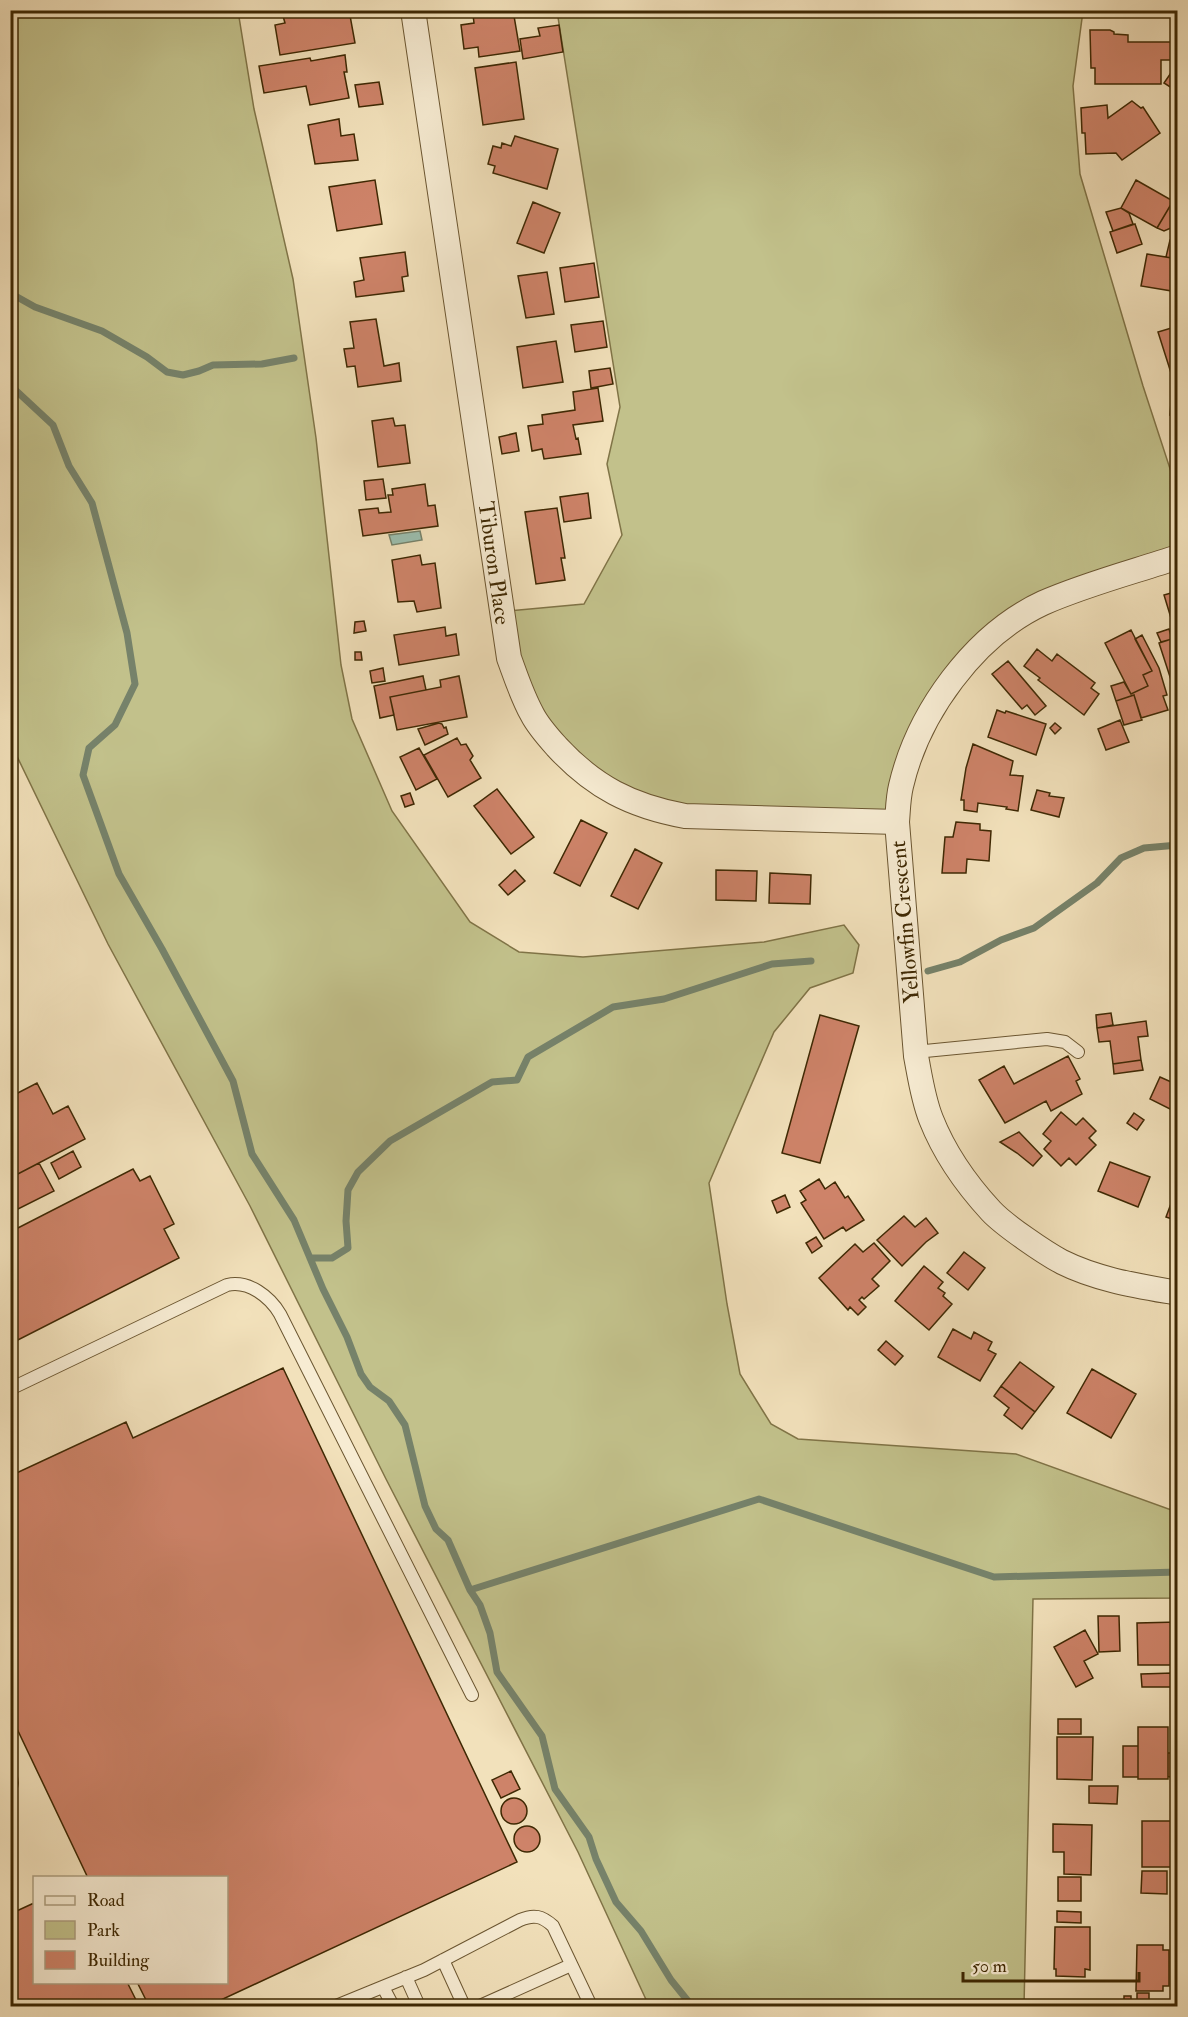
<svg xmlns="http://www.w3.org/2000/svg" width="1188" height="2017" font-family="'IM FELL Double Pica',serif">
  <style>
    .green { fill: #c2c18b; stroke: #807447; stroke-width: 1.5 }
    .water { fill: #9bbeae; stroke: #76826a; stroke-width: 1.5 }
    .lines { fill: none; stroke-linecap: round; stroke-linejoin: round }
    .stream { stroke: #76826a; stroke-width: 7 }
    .building { fill: #ce8369; stroke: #3e2803; stroke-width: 1.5 }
    .service-casing { stroke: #6b5631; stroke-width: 14 }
    .minor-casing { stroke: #6b5631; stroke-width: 26 }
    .service { stroke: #f7ecd3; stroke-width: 12 }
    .minor { stroke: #f7ecd3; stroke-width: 24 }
    .labels { text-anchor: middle; stroke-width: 5; stroke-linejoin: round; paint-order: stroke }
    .street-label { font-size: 22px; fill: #3e2803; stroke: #f7ecd3 }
  </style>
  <rect width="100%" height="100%" fill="#f2e1bb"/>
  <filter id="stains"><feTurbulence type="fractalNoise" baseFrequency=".00333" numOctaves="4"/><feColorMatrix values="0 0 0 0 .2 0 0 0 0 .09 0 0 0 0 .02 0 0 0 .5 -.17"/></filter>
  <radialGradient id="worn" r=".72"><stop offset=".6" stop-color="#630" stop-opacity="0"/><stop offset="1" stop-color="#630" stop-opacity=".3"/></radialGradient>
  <path class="green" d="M11,10L238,11L254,109L293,279L316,438L341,665L352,719L392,811L470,922L519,952L583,957L764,942L844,925L859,945L853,973L810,988L774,1032L709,1183L727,1304L740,1374L771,1424L798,1439L1016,1454L1177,1512V1598L1033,1599L1024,2006H649L578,1852L386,1479L250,1206L108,944L11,744Z
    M557,11H1083L1073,86L1080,174L1143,386L1177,490V553L1072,590L958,666L894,819L683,813L628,797L533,714L507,611L584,604L622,535L607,464L620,407Z"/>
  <path class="water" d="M420,531L422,540L392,545L389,535Z"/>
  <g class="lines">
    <path class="stream" d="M10,293L35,307L102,331L147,357L167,372L183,375L199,371L213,365L262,364L294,358
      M10,385L53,425L69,466L92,503L127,633L135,684L115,725L89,748L83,775L119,874L162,949L233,1081L252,1154L294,1220L323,1289L347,1337L361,1374L370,1387L389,1401L405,1425L425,1506L436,1529L448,1540L470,1590L480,1605L490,1633L497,1672L542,1736L555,1789L589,1837L596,1859L616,1902L641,1931L671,1980L692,2006
      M928,971L960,962L1001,940L1034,928L1097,883L1121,858L1144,848L1178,845
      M310,1258H332L348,1248L346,1221L348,1190L358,1172L390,1141L492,1082L517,1080L528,1057L613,1007L664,999L772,964L811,961
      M470,1590L759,1499L994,1577L1178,1572"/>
  </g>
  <path class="building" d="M318,10H349L355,43L280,55L275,25L285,23L283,16Z
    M469,10H513L520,51L479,57L478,47L464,49L461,25L474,23L473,15H470Z
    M530,10H556L557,12L531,16Z
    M559,25L563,52L523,59L520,39L540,36L538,28Z
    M1090,30H1110L1114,32V34L1128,35V42H1178V60H1161V84H1095V68H1091Z
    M345,55L347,72H344L349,98L310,105L306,86L264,93L259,66L310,58L311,61Z
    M516,62L524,119L483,125L475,68Z
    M1177,64H1178V92L1164,83Z
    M379,82L383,104L359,107L355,85Z
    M1132,101L1141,108L1143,107L1160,133L1122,160L1116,153L1086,154L1085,133H1082L1081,108L1107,105L1108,118Z
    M339,119L341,136L354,134L358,160L315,164L308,125Z
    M515,136L558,149L547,189L493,173L495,166L488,164L493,146L501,148L502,143L511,146Z
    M375,180L382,224L337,231L329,187Z
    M1136,180L1173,201L1157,228L1121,208Z
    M1173,201L1178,204V225L1164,231L1157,228Z
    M533,202L560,213L544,253L517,243Z
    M1121,208L1129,213L1133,224L1113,231L1106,212Z
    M1135,224L1142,244L1117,253L1110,232Z
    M1170,240L1178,241V259L1166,257Z
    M405,252L408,276L402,277L404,291L356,297L354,282L364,280L360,258Z
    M1147,254L1178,259V292L1141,286Z
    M594,263L599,297L565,302L560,268Z
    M547,272L554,314L526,318L518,276Z
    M376,319L384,366L399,363L401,381L358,387L355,366L347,367L344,349L354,348L350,322Z
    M603,321L607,347L575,352L571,325Z
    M1178,326V374L1172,376L1158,332Z
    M556,341L563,382L523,388L517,347Z
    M610,368L613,384L591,388L589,371Z
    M598,388L603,421L573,425L576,439L578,438L581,454L544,459L542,449L532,451L528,426L543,424L542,415L575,410L573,392Z
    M1172,390H1178V416L1170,415Z
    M393,418L395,426L405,425L410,463L378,467L372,421Z
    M516,433L519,451L502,454L499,437Z
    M383,479L386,498L366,500L364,481Z
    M425,484L428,506L435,505L438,526L363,536L359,510L378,508L379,513L391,512L388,495H393L392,489Z
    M588,493L591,518L564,522L560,497Z
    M557,508L565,558H561L565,580L536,584L525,512Z
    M420,555L422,565L435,563L441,608L417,612L414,601L398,602L392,560Z
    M1178,591V616L1171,618L1164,595Z
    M364,621L366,631L354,633L355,622Z
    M445,627L446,636L456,634L459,655L399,665L394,635Z
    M1169,629L1172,639L1161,642L1157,633Z
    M1131,630L1152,671L1143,675L1148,686L1131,694L1105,643Z
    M1142,635L1159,668L1167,695L1163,696L1168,710L1141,718L1134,695L1116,701L1111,686L1124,682L1131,694L1148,686L1143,675L1152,671L1135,639Z
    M1178,637V688L1174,689L1159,643Z
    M1037,649L1052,661L1057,654L1095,683L1091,688L1099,694L1084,715L1038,680L1040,678L1024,666Z
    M355,652H361L362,660H355Z
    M1008,661L1046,706L1035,715L1027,705L1022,709L992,674Z
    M383,668L385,681L372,683L370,671Z
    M423,676L426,690L390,697L394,715L380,718L374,686Z
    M459,676L467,717L397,730L390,697L441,687L440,680Z
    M1134,695L1142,720L1124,725L1116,701Z
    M997,710L1005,713L1006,711L1046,724L1036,755L988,737Z
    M1120,720L1129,742L1106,750L1098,729Z
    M439,723L442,724L444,728L446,727L448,734L425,745L418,729Z
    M1055,723L1061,728L1055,734L1050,728Z
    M457,738L461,745L466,744L473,756L470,760L481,778L448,797L424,755Z
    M973,744L1013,761L1010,775L1023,776L1018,811L1006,809L1007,807L978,803L977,812L964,810V800H961L966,768Z
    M419,748L437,779L416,790L400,757Z
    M497,789L534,837L511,854L474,806Z
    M1037,790L1050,793L1049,796L1064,798L1059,817L1031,810Z
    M410,793L414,804L405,807L401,796Z
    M581,820L607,833L580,886L554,873Z
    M956,822L980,824V830L991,831L989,861L967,859L966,873H942L945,837H953Z
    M635,849L662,863L638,909L611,896Z
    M515,870L525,881L508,895L499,885Z
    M716,870L757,871L756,901L716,900Z
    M770,873L811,875L810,904L769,903Z
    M1178,967V980L1172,977Z
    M1111,1013L1113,1025L1097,1028L1096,1015Z
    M820,1015L859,1026L820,1163L782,1153Z
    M1146,1021L1148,1036L1138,1037L1141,1060L1113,1064L1110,1041L1099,1042L1097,1028Z
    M1068,1056L1080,1079L1076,1081L1082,1094L1051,1111L1046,1101L1005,1123L979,1080L1004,1066L1014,1084Z
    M1141,1060L1143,1070L1114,1074L1113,1064Z
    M1160,1077L1178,1085V1113L1150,1099Z
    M37,1083L53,1114L68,1106L85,1139L14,1176L10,1170V1097Z
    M1061,1112L1076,1125L1083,1118L1096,1131L1089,1138L1096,1145L1076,1165L1069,1158L1061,1166L1044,1149L1051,1141L1043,1134Z
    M1134,1113L1144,1120L1137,1130L1127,1123Z
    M1019,1132L1042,1156L1033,1166L1017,1153L1000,1142Z
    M73,1151L81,1167L59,1179L51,1163Z
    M1110,1162L1150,1177L1138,1207L1098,1191Z
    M39,1163L54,1191L10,1213V1178Z
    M133,1169L140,1181L150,1176L174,1224L164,1229L179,1258L10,1344V1232Z
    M819,1179L825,1189L835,1182L845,1198L848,1196L864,1220L846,1231L843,1227L824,1239L801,1203L806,1200L800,1191Z
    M785,1195L790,1207L777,1213L772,1201Z
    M1172,1201L1178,1203V1221L1166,1217Z
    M904,1216L915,1227L926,1218L938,1233L926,1242L902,1266L877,1240Z
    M816,1237L822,1246L812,1253L806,1243Z
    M874,1243L890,1261L872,1279L879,1286L864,1299L862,1297L859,1300L866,1307L858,1315L850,1307L848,1310L819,1278L855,1244L863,1252Z
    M964,1252L985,1268L968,1290L947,1273Z
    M924,1266L943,1282L938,1288L945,1293L943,1296L952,1304L929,1330L895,1301Z
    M953,1329L971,1339L974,1332L992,1342L988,1350L996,1354L980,1381L938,1357Z
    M886,1341L903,1356L895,1365L878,1350Z
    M1020,1362L1054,1387L1035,1412L1001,1386Z
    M283,1368L517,1862L208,2006H149L137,1982H226V1878H88L10,1714V1476L126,1422L133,1438Z
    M1092,1369L1136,1394L1111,1438L1067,1413Z
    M1001,1386L1035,1412L1022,1429L1004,1415L1009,1408L994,1396Z
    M1098,1616H1119L1120,1651L1099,1652Z
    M1178,1622V1640H1173L1174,1665H1138L1137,1623Z
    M1085,1630L1098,1654L1084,1661L1093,1678L1076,1687L1054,1647Z
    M1173,1673L1174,1687H1142L1141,1674Z
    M1058,1719H1081V1734H1058Z
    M1138,1727H1168V1779H1138Z
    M1057,1737H1093L1092,1780L1057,1779Z
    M1123,1746H1138V1777H1123Z
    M1168,1753H1177L1178,1776L1168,1777Z
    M511,1771L520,1789L501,1798L492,1780Z
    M1089,1786H1118L1117,1804L1089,1803Z
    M501 1811a13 13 0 1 1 26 0a13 13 0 1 1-26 0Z
    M1142,1821H1176V1867H1142Z
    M1053,1824L1092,1825L1091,1875L1064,1874V1852H1053Z
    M514 1839a13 13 0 1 1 26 0a13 13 0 1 1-26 0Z
    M1142,1871H1167V1894L1141,1893Z
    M1058,1877H1081V1901H1058Z
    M34,1903V1982H127L139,2006H10V1914Z
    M1057,1911L1081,1912V1923L1057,1922Z
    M1055,1927H1090V1970L1085,1969V1977L1056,1976V1969H1054Z
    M1137,1945H1163V1950H1169V1986H1163V1991H1136Z
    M1137,1993H1149V2004H1137Z
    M1124,1996H1131V2003H1124Z
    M1062,2000H1073V2006H1062Z"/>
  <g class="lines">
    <defs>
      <path id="service" d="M915,1052L1047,1039L1065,1042L1078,1052
        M10,1389L227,1285C249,1280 270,1297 280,1314L472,1695
        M10,1770L12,1783L10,1792
        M443,1960L464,2006
        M406,1977L419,2006
        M383,1987L393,2006
        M336,2006L424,1970L520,1920C534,1914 542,1916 553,1926L591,2006
        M480,2006L571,1965"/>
      <path id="minor" d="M413,10L509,658C516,677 522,696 532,714C538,726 548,737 557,747C594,787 631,806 685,816L897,822
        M1178,557C1133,572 1086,584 1043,603C974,635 918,713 901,786C898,798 898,811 897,822L916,1056C920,1077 923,1099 931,1119C944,1152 967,1185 991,1211C1004,1225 1045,1253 1062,1262C1098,1280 1139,1286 1178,1293"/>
    </defs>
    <use href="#service" class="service-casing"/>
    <use href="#minor" class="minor-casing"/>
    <use href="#service" class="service"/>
    <use href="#minor" class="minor"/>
  </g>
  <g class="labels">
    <g class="street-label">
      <text transform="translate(495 563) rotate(82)" y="8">Tiburon Place</text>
      <text transform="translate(904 922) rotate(-95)" y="8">Yellowfin Crescent</text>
    </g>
  </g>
  <rect width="1188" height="2017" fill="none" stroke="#f2e1bb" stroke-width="36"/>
  <rect x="12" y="12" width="1164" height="1993" fill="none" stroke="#3e2803" stroke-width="3"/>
  <rect x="18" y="18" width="1152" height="1981" fill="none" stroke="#3e2803" stroke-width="1.5"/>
  <rect x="33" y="1876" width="195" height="108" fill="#f7ecd3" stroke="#ad9e80" stroke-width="1.5"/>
  <rect x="45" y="1896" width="30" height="9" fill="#f7ecd3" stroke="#ad9e80" stroke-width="1.5"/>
  <text x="87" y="1906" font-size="18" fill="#3e2803">Road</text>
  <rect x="45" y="1921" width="30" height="18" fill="#c2c18b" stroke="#ad9e80" stroke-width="1.5"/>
  <text x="87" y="1936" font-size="18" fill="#3e2803">Park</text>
  <rect x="45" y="1951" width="30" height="18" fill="#ce8369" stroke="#ad9e80" stroke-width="1.5"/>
  <text x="87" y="1966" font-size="18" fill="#3e2803">Building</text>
  <path d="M963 1972v9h176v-9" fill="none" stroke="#3e2803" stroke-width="3"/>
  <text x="972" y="1972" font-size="18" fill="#3e2803" stroke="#f7ecd3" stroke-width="4.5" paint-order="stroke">50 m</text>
  <rect width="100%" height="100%" filter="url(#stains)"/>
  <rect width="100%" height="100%" fill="url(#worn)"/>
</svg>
